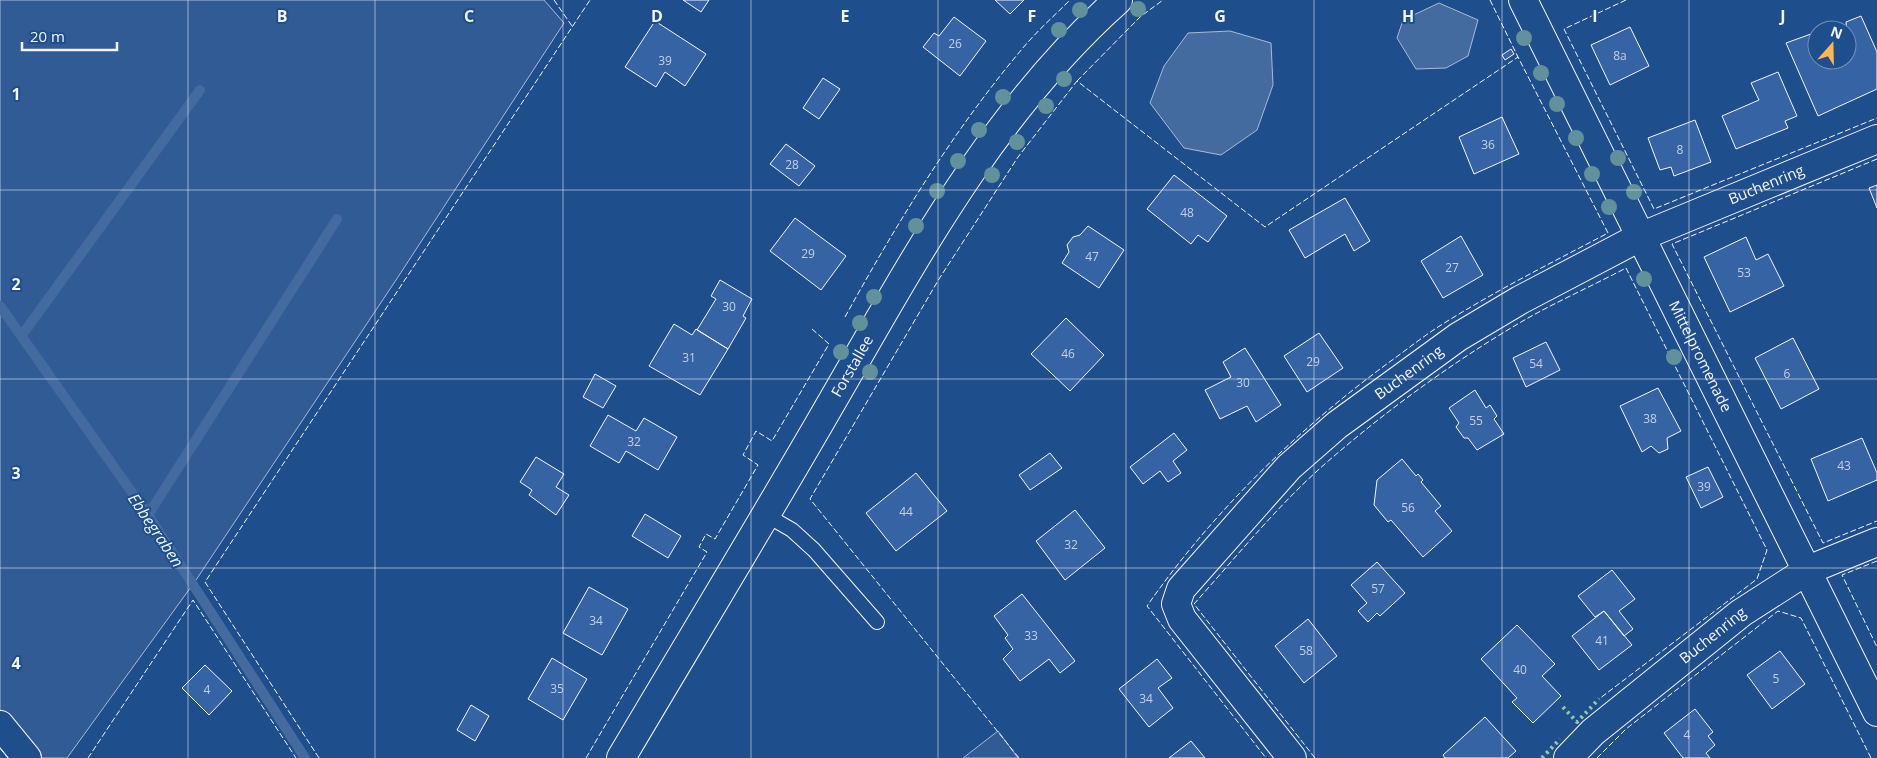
<svg xmlns="http://www.w3.org/2000/svg" width="1877" height="758" font-family="'Open Sans',sans-serif">
  <style>
    .built { fill: #305b95; stroke: #a8bbd7 }
    .water { fill: #446ba0; stroke: #a8bbd7 }
    .lines { fill: none; stroke-linecap: round; stroke-linejoin: round }
    .stream { stroke: #446ba0; stroke-width: 10 }
    .building { fill: #3563a3; stroke: #f2f6ff }
    .lane-casing { stroke: #f2f6ff; stroke-width: 16 }
    .street-casing { stroke: #f2f6ff; stroke-width: 30 }
    .secondary-casing { stroke: #f2f6ff; stroke-width: 30 }
    .lane { stroke: #1f4e8c; stroke-width: 14 }
    .street { stroke: #1f4e8c; stroke-width: 28 }
    .secondary { stroke: #1f4e8c; stroke-width: 28 }
    .hedge { stroke: #97c8a6; stroke-width: 4; stroke-dasharray: 2.5 4; stroke-linecap: butt }
    .fence { stroke: #f2f6ff; stroke-width: 1; stroke-dasharray: 6 2.5; stroke-linecap: butt }
    .tree { fill: #61919a }
    .grid { fill: none; stroke: #f2f6ff; stroke-width: 1; stroke-opacity: 0.55 }
    .labels { text-anchor: middle; stroke-width: 4; stroke-linejoin: round; paint-order: stroke }
    .number-label { font-size: 12px; fill: #c3d1e8 }
    .street-label { font-size: 15px; fill: #f2f6ff; stroke: #1f4e8c }
    .water-label { font-size: 16px; font-style: italic; fill: #f2f6ff; stroke: #1f4e8c }
    .grid-label { font-size: 16px; text-anchor: middle; font-weight: bold; fill: #f2f6ff; stroke: #1f4e8c; stroke-width: 4; stroke-linejoin: round; paint-order: stroke }
  </style>
  <rect width="100%" height="100%" fill="#1f4e8c"/>
  <path class="built" d="M0,0H544L564,23L398,277L196,580L67,758H38L0,710Z
    M998,731L1018,758H963Z"/>
  <path class="water" d="M1439,3L1478,20L1468,56L1446,68L1416,69L1397,38L1403,20Z
    M1230,31L1271,43L1273,85L1257,130L1221,155L1184,148L1150,103L1164,66L1188,33Z"/>
  <g class="lines">
    <path class="stream" d="M0,306L148,515L305,758
      M22,335L200,90
      M148,515L337,219"/>
  </g>
  <path class="building" d="M683,0H709L701,12Z
    M995,0H1024L1010,14Z
    M1861,16L1877,52V89L1818,116L1786,43L1811,34L1817,50V60H1847L1848,42L1846,22Z
    M954,17L986,41L960,76L923,47L934,33L939,36Z
    M655,21L706,54L685,86L665,72L656,87L625,67Z
    M1630,27L1649,66L1610,85L1591,45Z
    M1511,49L1514,54L1505,60L1502,55Z
    M1778,72L1797,116L1785,121L1788,128L1736,149L1722,116L1759,100L1751,83Z
    M823,78L840,89L819,119L803,108Z
    M1502,117L1519,154L1474,174L1459,137Z
    M1695,120L1711,162L1674,176L1671,167L1660,170L1648,138Z
    M786,144L815,166L799,186L770,164Z
    M1174,175L1227,216L1208,242L1198,235L1191,244L1147,209Z
    M1877,185V208L1869,188Z
    M1345,198L1370,241L1354,251L1345,234L1305,258L1289,230Z
    M795,218L846,256L821,290L770,251Z
    M1088,226L1124,250L1099,288L1062,263L1069,252L1067,245L1073,237L1080,235Z
    M1461,236L1483,275L1443,298L1421,261Z
    M1746,237L1756,260L1768,254L1784,286L1730,312L1704,257Z
    M720,280L752,299L743,316L746,318L728,349L697,330L716,299L711,296Z
    M1066,318L1104,355L1070,391L1031,354Z
    M674,324L692,335L696,329L728,349L700,395L649,366Z
    M1319,333L1343,368L1307,392L1284,356Z
    M1793,338L1819,389L1781,409L1755,358Z
    M1546,342L1560,370L1526,387L1513,358Z
    M1245,348L1281,405L1256,422L1247,406L1220,419L1205,390L1231,377L1223,362Z
    M595,374L616,386L603,408L583,397Z
    M1658,388L1681,431L1667,438L1668,449L1659,453L1651,446L1642,452L1620,406Z
    M1475,390L1486,408L1490,405L1497,416L1494,419L1504,434L1477,450L1468,438H1464L1456,427L1459,423L1449,408Z
    M608,415L636,431L644,418L677,437L658,470L626,451L619,463L590,446Z
    M1174,433L1187,450L1173,461L1181,473L1168,482L1160,471L1143,484L1130,467Z
    M1862,438L1877,473V480L1828,501L1811,459Z
    M1050,453L1062,468L1030,490L1019,475Z
    M536,457L564,474L556,487L569,495L556,515L529,495L532,490L520,482Z
    M1402,459L1416,476L1418,474L1423,480L1421,482L1441,506L1435,511L1452,531L1423,557L1391,520L1388,522L1374,505L1377,480Z
    M1708,467L1723,497L1701,508L1686,477Z
    M916,473L947,511L896,551L866,513Z
    M1075,510L1105,548L1065,580L1036,541Z
    M645,514L681,536L668,558L632,536Z
    M1377,562L1405,593L1380,616L1377,613L1368,622L1358,611L1367,603L1351,585Z
    M1612,570L1635,599L1619,611L1633,629L1624,636L1604,611L1595,617L1578,596Z
    M589,587L628,609L602,655L563,633Z
    M1022,594L1075,661L1060,673L1049,659L1020,681L1003,659L1013,649L1005,638L1008,635L994,616Z
    M1604,611L1632,645L1599,670L1572,636Z
    M1308,619L1337,656L1304,683L1275,646Z
    M1517,625L1555,664L1542,676L1561,696L1533,723L1512,702L1517,698L1481,659Z
    M1780,651L1805,684L1772,709L1747,675Z
    M552,658L587,679L563,720L528,699Z
    M1157,659L1172,678L1158,688L1173,708L1149,727L1119,689Z
    M205,665L232,691L209,715L182,688Z
    M471,705L489,716L475,741L457,730Z
    M1695,709L1713,732L1708,736L1715,745L1706,753L1710,758H1683L1664,733Z
    M1485,717L1516,751L1508,758H1445L1443,755Z
    M1191,741L1205,758H1169Z"/>
  <g class="lines">
    <defs>
      <path id="lane" d="M766,515L792,530L814,550L877,622"/>
      <g id="street">
        <path id="s1" d="M1523,0L1877,712"/>
        <path d="M0,725L27,758"/>
        <path id="s2" d="M1292,758L1182,619L1176,604L1181,589L1289,467L1337,425L1458,337L1520,300L1640,237L1877,139"/>
        <path id="s3" d="M1568,758L1593,732L1741,613L1808,570L1877,542"/>
      </g>
      <g id="secondary">
        <path id="s4" d="M621,758C689,643 759,528 826,412C911,266 990,114 1118,0"/>
      </g>
    </defs>
    <use href="#lane" class="lane-casing"/>
    <use href="#street" class="street-casing"/>
    <use href="#secondary" class="secondary-casing"/>
    <use href="#lane" class="lane"/>
    <use href="#street" class="street"/>
    <use href="#secondary" class="secondary"/>
    <path class="hedge" d="M1563,707L1577,722L1599,699
      M1542,758L1560,739"/>
    <path class="fence" d="M554,0L572,26
      M1490,0L1518,57
      M1626,0L1564,29L1654,209L1877,118
      M1077,81L1140,17L1163,0
      M1877,159L1672,244L1823,543L1877,521
      M845,317C897,223 953,131 1022,49C1037,31 1054,16 1070,0
      M1877,561L1842,575L1877,647
      M0,748L8,758
      M88,758L193,600L296,758
      M319,758L205,582L590,0
      M586,758L707,552L699,547L706,534L715,539L758,465L743,455L756,431L772,441L829,344L812,329
      M1019,758L810,499L939,279L1018,157L1077,81L1265,227L1518,57L1608,233C1551,263 1493,292 1438,327C1424,336 1410,347 1395,358C1301,426 1214,510 1147,606L1266,758
      M1315,758L1194,604C1237,556 1278,505 1326,463C1388,409 1457,359 1528,318C1560,300 1594,285 1626,268L1767,550L1757,579L1599,699
      M1597,758L1626,729L1778,611L1801,618L1871,758"/>
  </g>
  <g class="tree">
    <circle cx="1138" cy="9" r="8"/>
    <circle cx="1080" cy="10" r="8"/>
    <circle cx="1059" cy="30" r="8"/>
    <circle cx="1524" cy="38" r="8"/>
    <circle cx="1541" cy="73" r="8"/>
    <circle cx="1064" cy="79" r="8"/>
    <circle cx="1003" cy="97" r="8"/>
    <circle cx="1557" cy="104" r="8"/>
    <circle cx="1046" cy="106" r="8"/>
    <circle cx="979" cy="130" r="8"/>
    <circle cx="1576" cy="138" r="8"/>
    <circle cx="1017" cy="142" r="8"/>
    <circle cx="1618" cy="158" r="8"/>
    <circle cx="958" cy="161" r="8"/>
    <circle cx="1592" cy="174" r="8"/>
    <circle cx="992" cy="175" r="8"/>
    <circle cx="937" cy="191" r="8"/>
    <circle cx="1634" cy="192" r="8"/>
    <circle cx="1609" cy="207" r="8"/>
    <circle cx="916" cy="226" r="8"/>
    <circle cx="1644" cy="279" r="8"/>
    <circle cx="874" cy="297" r="8"/>
    <circle cx="860" cy="323" r="8"/>
    <circle cx="841" cy="352" r="8"/>
    <circle cx="1674" cy="357" r="8"/>
    <circle cx="870" cy="372" r="8"/>
  </g>
  <path class="grid" d="M188,0V758M375,0V758M563,0V758M751,0V758M938,0V758M1126,0V758M1314,0V758M1502,0V758M1689,0V758M0,190H1877M0,379H1877M0,568H1877"/>
  <g class="labels">
    <g class="number-label">
      <text x="955" y="48">26</text>
      <text x="1620" y="60">8a</text>
      <text x="665" y="65">39</text>
      <text x="1488" y="149">36</text>
      <text x="1680" y="154">8</text>
      <text x="792" y="169">28</text>
      <text x="1187" y="217">48</text>
      <text x="808" y="258">29</text>
      <text x="1092" y="261">47</text>
      <text x="1452" y="272">27</text>
      <text x="1744" y="277">53</text>
      <text x="729" y="311">30</text>
      <text x="1068" y="358">46</text>
      <text x="689" y="362">31</text>
      <text x="1313" y="366">29</text>
      <text x="1536" y="368">54</text>
      <text x="1787" y="378">6</text>
      <text x="1243" y="387">30</text>
      <text x="1650" y="423">38</text>
      <text x="1476" y="425">55</text>
      <text x="634" y="446">32</text>
      <text x="1844" y="470">43</text>
      <text x="1704" y="491">39</text>
      <text x="1408" y="512">56</text>
      <text x="906" y="516">44</text>
      <text x="1071" y="549">32</text>
      <text x="1378" y="593">57</text>
      <text x="596" y="625">34</text>
      <text x="1031" y="640">33</text>
      <text x="1602" y="645">41</text>
      <text x="1306" y="655">58</text>
      <text x="1520" y="674">40</text>
      <text x="1776" y="683">5</text>
      <text x="557" y="693">35</text>
      <text x="207" y="694">4</text>
      <text x="1146" y="703">34</text>
      <text x="1687" y="739">4</text>
    </g>
    <g class="street-label">
      <text dy="5" stroke="none"><textPath href="#s2" startOffset="930">Buchenring</textPath></text>
      <text dy="5" stroke="none"><textPath href="#s1" startOffset="398">Mittelpromenade</textPath></text>
      <text dy="5" stroke="none"><textPath href="#s4" startOffset="455">Forstallee</textPath></text>
      <text dy="5" stroke="none"><textPath href="#s2" startOffset="525">Buchenring</textPath></text>
      <text dy="5" stroke="none"><textPath href="#s3" startOffset="190">Buchenring</textPath></text>
    </g>
    <g class="water-label">
      <text transform="translate(156 530) rotate(56)" y="6">Ebbegraben</text>
    </g>
  </g>
  <g class="grid-label">
    <text x="282" y="22">B</text>
    <text x="469" y="22">C</text>
    <text x="657" y="22">D</text>
    <text x="845" y="22">E</text>
    <text x="1032" y="22">F</text>
    <text x="1220" y="22">G</text>
    <text x="1408" y="22">H</text>
    <text x="1595" y="22">I</text>
    <text x="1783" y="22">J</text>
    <text x="16" y="100">1</text>
    <text x="16" y="290">2</text>
    <text x="16" y="479">3</text>
    <text x="16" y="669">4</text>
  </g>
  <g transform="translate(1832 45) rotate(20)"><circle r="24" fill="#1f4e8c" stroke="#7391ba"/>
  <path d="M0-4L9 19L0 12L-9 19Z" fill="#ffb74d"/>
  <text y="-8" font-size="14" font-weight="bold" text-anchor="middle" fill="#f2f6ff">N</text>
  </g>
  <path d="M22 42v8h95v-8" fill="none" stroke="#f2f6ff" stroke-width="2.5"/>
  <text x="30" y="42" font-size="15" fill="#f2f6ff" stroke="#1f4e8c" stroke-width="4" paint-order="stroke">20 m</text>
</svg>
